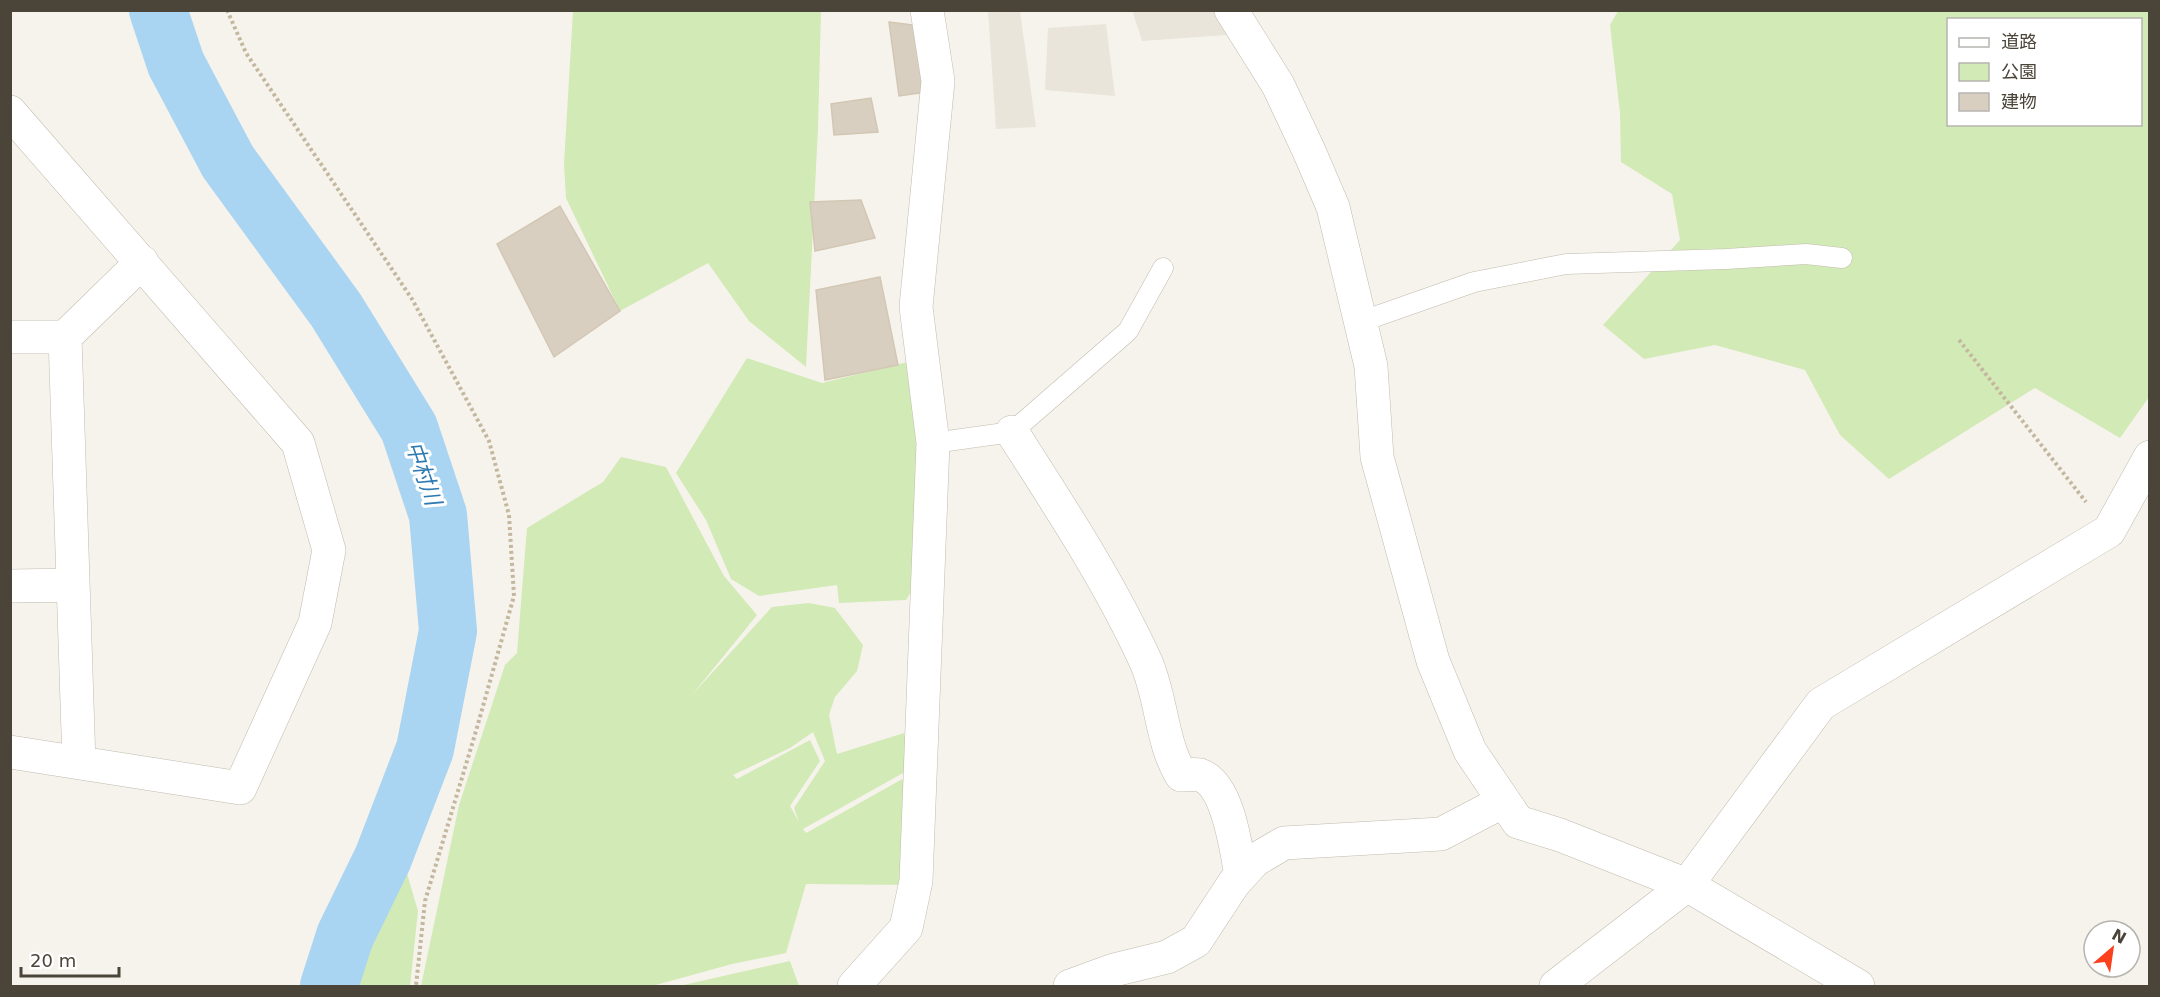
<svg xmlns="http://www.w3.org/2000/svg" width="2160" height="997" font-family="'DejaVu Sans','Noto Sans JP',sans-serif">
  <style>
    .residential { fill: #eae5da }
    .green { fill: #d2eab5; fill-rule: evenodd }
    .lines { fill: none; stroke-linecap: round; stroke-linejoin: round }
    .river { stroke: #a9d4f2; stroke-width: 58 }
    .building { fill: #d8cfc1; stroke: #d3c7b4; stroke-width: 1.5 }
    .service-casing { stroke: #c2bbae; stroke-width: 21 }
    .minor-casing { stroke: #c2bbae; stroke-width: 34 }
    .path { stroke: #c4b79f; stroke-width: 4; stroke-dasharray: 3 3; stroke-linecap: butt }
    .service { stroke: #fff; stroke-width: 20 }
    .minor { stroke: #fff; stroke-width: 33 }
    .labels { text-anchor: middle; stroke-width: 6; stroke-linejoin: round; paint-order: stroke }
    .water-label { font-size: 22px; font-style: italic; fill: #2e7ab2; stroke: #fff }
  </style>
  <rect width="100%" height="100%" fill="#f6f3ec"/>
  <path class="residential" d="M1132,10L1222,11L1228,19L1226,35L1142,41Z
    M988,11H1020L1036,127L996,129Z
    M1106,24L1115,96L1045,90L1048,28Z"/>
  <path class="green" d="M573,11H821L818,128L806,367L749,321L708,263L620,311L566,198L564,164Z
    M1618,11H2149V397L2120,438L2035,388L1889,479L1840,435L1805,370L1715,345L1644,359L1603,325L1680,240L1672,194L1621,162L1620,113L1610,25ZM1948,20H2140V124H1948Z
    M747,358L822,383L912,361L922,574L906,600L839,603L837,585L759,596L731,579L706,520L676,473Z
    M621,457L666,467L724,576L757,615L692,695L772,607L809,603L835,608L863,645L857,671L835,697L829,715L837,754L904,733L912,768L803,829L806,833L915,772L910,885L806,884L786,953L732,964L652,986H421L459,805L505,665L517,653L527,528L603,482ZM813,732L825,761L794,808L799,822L790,806L820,761L810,740L737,779L733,775L790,748Z
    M401,853L418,911L410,986H356C355,938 380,894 401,853Z
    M790,961L799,986H678L688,984Z"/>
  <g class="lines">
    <path class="river" d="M158,10L176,64L228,162L336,310L409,428L438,515L448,631L425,749L383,858L345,936L329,986"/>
  </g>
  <path class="building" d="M889,22L920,26L926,92L899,96Z
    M871,98L878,132L834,135L831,104Z
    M861,200L875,238L815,251L810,202Z
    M560,206L620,311L554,357L497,244Z
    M880,277L898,365L825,380L816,290Z"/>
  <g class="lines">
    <defs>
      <path id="service" d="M1360,322L1474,282L1566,264L1726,259L1806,254L1842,258
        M933,443L1012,432L1128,331L1163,268"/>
      <path id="minor" d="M1231,10L1278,85L1309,151L1333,207L1371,366L1377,457L1433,661L1470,751L1518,822L1560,835L1687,885L1858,986
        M10,112L298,443L329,550L315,623L240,788L10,752
        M10,337H65
        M1012,432C1060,507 1109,581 1146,662C1162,699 1161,741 1181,775C1187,775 1195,774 1200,775C1229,785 1236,850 1241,875
        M10,586L73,585
        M79,763L65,337L142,262
        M854,986L906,928L916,881L933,443L916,307L938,81L927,10
        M1070,986L1114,970L1167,957L1196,941L1234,883L1255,860L1284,843L1441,834L1504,801
        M1556,986L1687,885L1821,704L2109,531L2150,457"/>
    </defs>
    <use href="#service" class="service-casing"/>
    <use href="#minor" class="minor-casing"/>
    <path class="path" d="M227,10L246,53L412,299L489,441L509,515L514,596L476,731L425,901L416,986
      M1959,340L2086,502"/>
    <use href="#service" class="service"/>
    <use href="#minor" class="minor"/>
  </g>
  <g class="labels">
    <g class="water-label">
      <text transform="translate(424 473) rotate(71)" y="8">中村川</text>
    </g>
  </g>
  <rect width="2160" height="997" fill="none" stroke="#4b4439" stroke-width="24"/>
  <rect x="1947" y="18" width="195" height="108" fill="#ffffff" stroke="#b7b4b0" stroke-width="1.5"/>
  <rect x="1959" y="38" width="30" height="9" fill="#ffffff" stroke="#b7b4b0" stroke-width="1.5"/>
  <text x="2001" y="48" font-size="18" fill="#4b4439">道路</text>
  <rect x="1959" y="63" width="30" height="18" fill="#d2eab5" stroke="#b7b4b0" stroke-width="1.5"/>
  <text x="2001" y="78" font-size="18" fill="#4b4439">公園</text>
  <rect x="1959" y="93" width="30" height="18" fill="#d8cfc1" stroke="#b7b4b0" stroke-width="1.5"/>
  <text x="2001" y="108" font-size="18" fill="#4b4439">建物</text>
  <g transform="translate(2112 949) rotate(29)"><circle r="28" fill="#ffffff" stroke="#b7b4b0" stroke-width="1.5"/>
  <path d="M0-4.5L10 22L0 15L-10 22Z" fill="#fc3f1d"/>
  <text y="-9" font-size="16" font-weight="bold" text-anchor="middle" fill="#4b4439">N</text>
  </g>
  <path d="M21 967v9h98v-9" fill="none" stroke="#4b4439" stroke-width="3"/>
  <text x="30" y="967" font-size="18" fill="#4b4439" stroke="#ffffff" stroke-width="4.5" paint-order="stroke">20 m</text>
</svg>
